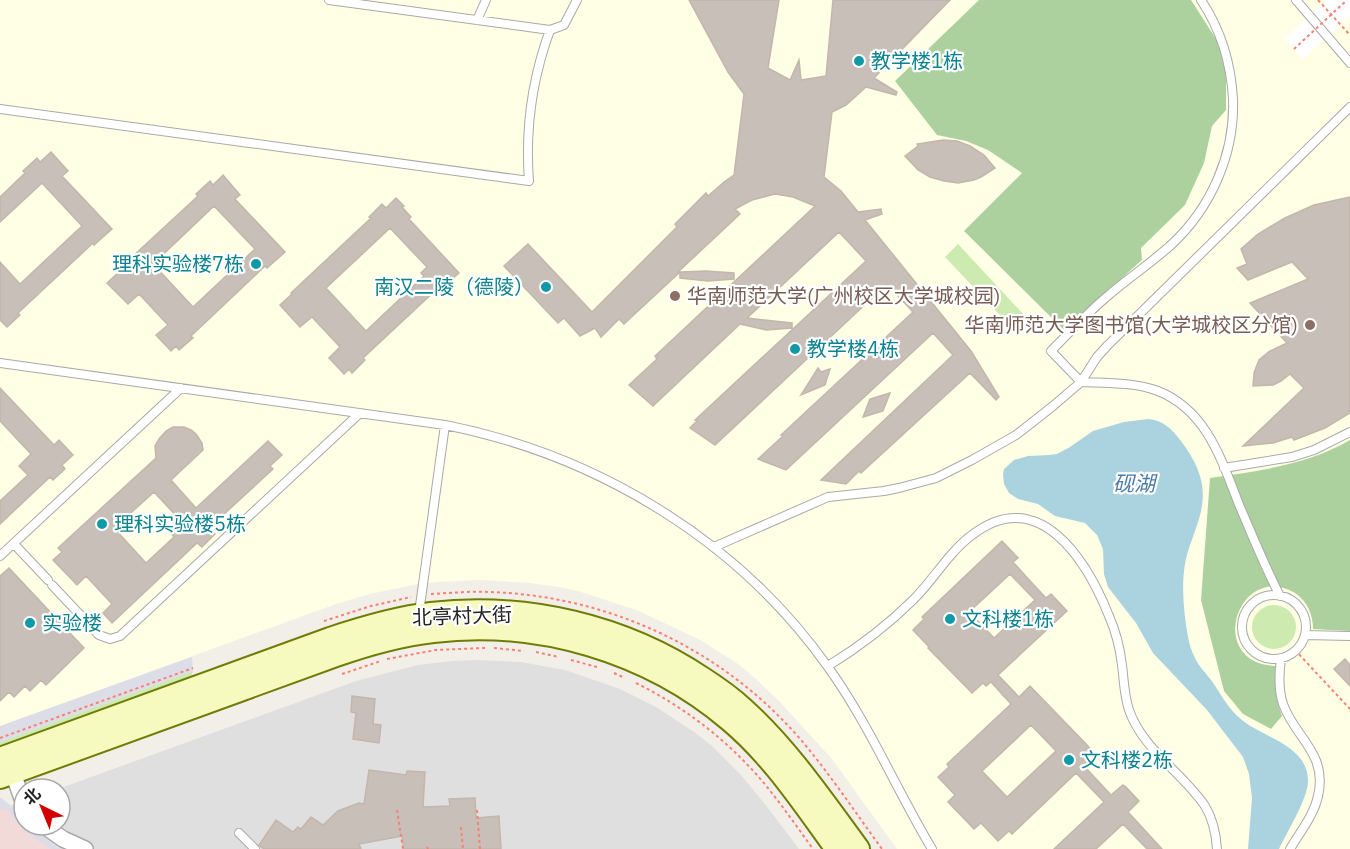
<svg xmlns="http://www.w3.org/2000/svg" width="1350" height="849" font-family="'IBM Plex Sans','Noto Sans SC',sans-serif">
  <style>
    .residential { fill: #e0dfdf }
    .commercial { fill: #f2dad9 }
    .education { fill: #ffffe5 }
    .grass { fill: #cdebb0 }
    .forest { fill: #add19e }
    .plaza { fill: #dddde8 }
    .water { fill: #aad3df }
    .pier { fill: #fff }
    .building { fill: #c7bfb8; stroke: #c4b6ab; stroke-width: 1.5; fill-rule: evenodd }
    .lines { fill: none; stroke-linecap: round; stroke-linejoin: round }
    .lane-casing { stroke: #a9a9a9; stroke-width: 10 }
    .street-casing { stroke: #a9a9a9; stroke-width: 18 }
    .secondary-casing { stroke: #707d05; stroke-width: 26 }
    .path { stroke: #fa8072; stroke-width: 2; stroke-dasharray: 3 3; stroke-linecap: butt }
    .lane { stroke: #fff; stroke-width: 8 }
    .street { stroke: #fff; stroke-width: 15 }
    .secondary { stroke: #f7fabf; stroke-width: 22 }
    .path-bridge { stroke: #fa8072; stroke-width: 2; stroke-dasharray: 3 3; stroke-linecap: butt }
    .culture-dot { fill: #0f9aa8; stroke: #fff; stroke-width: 2 }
    .education-dot { fill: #8d6e63; stroke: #fff; stroke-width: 2 }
    .labels { text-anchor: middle; stroke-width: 4.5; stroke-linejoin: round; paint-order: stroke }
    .culture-label { font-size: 20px; fill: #0d838f; stroke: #fff; text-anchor: start }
    .education-label { font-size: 20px; fill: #785e54; stroke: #fff; text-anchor: start }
    .street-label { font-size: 20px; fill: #222; stroke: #fff }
    .water-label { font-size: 21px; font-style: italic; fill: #4a7aab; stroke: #fff }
  </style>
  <rect width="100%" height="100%" fill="#f2efe9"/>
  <path class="residential" d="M475,660L521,662L565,670L620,689L656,707L694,732L712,746L741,775L768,808L799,849H0V810L24,801V825H60V789H58L356,681L418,665L452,661Z"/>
  <path class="commercial" d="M6,808L25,831L51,849H0V810Z"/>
  <path class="education" d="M0,0H1336L1350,12V849H897L832,759L779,701L755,678L738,664L702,641L639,611L578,591L559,587L529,583L480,580L436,582L413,585L370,594L339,603L0,726Z"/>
  <path class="grass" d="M958,244L1026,317L1013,329L945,257Z
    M1252 627a22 22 0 1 1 44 0a22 22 0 1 1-44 0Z
    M193,671L189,683L0,751V742Z"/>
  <path class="forest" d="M979,0H1191L1218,42L1226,73V110L1212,126L1204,163L1185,205L1141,248L1142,260L1064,330L964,231L1022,173L988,150L966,141L937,135L895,81Z
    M1350,440V631L1313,629C1313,614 1307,601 1295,593C1239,560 1204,662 1275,666L1277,701L1282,716L1271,729L1243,714L1224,691L1201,600L1210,478C1258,471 1307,465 1350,440Z"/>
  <path class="plaza" d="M192,657L193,671L0,742V726Z
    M0,797L11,806L24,823V825H26L43,839L61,849H51L39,842L19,825L6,808L0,810Z"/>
  <path class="water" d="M1148,419C1163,420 1172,429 1181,441C1202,469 1209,492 1197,525C1193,538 1187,551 1185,564C1181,587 1184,614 1188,637C1189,644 1192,652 1195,658C1199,667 1206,673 1211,680C1221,694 1228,709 1242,720C1264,738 1309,746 1308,782C1307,800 1287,832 1279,849H1248L1252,798L1249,774L1243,757L1207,710L1153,653L1136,623L1108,587L1104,574L1103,549L1097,535L1085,523L1055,516L1038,504L1018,499L1009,493L1004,484L1003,474L1004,469L1014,460L1028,456L1049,455L1057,454L1070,447L1093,431L1124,422Z"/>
  <path class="pier" d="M1326,0H1350V16L1303,59L1284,39Z"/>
  <path class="building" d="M689,0H779L768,68L790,80L799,60L801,80L826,76L833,0H950L874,78L897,92L896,95L866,87L846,105L832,112L824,177L841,191L858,212L881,209L882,214L865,220L971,351L999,397L996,400L970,373L861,473L859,471L846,484L821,480L953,355L933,333L786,470L758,459L783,436L781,435L913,312L887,284L715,445L690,428L697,421L695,420L866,261L839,232L747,318L792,323V328L766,330L740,324L653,406L629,385L657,359L655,356L815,206L793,197L775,194L752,200L735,209L740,214L678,272H680L624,324L619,319L601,337L595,328L580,336L564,318L558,323L504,266L528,244L592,312L677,227L675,224L706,193L708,196L724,182L734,175L744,94L728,72Z
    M943,140L957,141L970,146L984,155L995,168L981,177L974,180L958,183L944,181L930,177L918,170L905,156L918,146L917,144Z
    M51,152L68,171L62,176L112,229L94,245L93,243L18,313L20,315L7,327L0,320V262L20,284L82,226L42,183L0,222V197L25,173L23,171L37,158L40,162Z
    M223,175L240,195L235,199L285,252L267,268L265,266L191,336L193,338L179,350L176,346L171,351L156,335L168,325L139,294L128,304L107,283L119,272L118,270L198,196L196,194L210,181L213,185ZM214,206L255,249L193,307L153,264Z
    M1350,197V413L1325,428L1294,440L1292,437L1273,443L1243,446L1304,388L1290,374L1281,381L1273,385L1253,386L1254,373L1259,360L1270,351L1287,343L1250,303L1308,279L1292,262L1248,280L1237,268L1247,264L1241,249L1258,234L1285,218L1314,205Z
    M396,198L404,206L402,207L411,217L409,219L459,273L439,291L437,289L363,358L365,360L352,373L349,369L344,374L329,358L340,347L312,317L300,327L280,305L292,294L291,293L371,218L369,217L382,204L386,208ZM390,228L427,267L421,273L424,276L366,331L326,288Z
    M706,271L734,273V279L708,281L680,278V272Z
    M818,368L821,372L830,369L825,385L801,395Z
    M0,388L54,445L59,440L73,455L62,465L65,469L53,480L50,477L0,524V501L28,475L19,466L31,454L0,421Z
    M890,393L883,411L863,417L870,399Z
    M173,427H184L191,430L196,434L202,443L203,450L171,480L196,508L268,441L282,455L270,466L273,469L209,528L215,534L202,547L197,543L112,623L103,613L112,604L86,576L77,585L53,560L62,552L58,548L156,458L155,446L159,439L166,431ZM154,492L180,520L169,531L174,537L146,563L114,528Z
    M1002,541L1018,558L1013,562L1032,583L1046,598L1051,594L1067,611L998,675L1019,697L1030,686L1087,745L1095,755L1084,766L1111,795L1123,785L1126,787L1139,801L1128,812L1162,849H1147L1123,824L1096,849H1054L1104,802L1076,773L1012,834L1009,831L998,841L981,823L974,829L948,802L955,795L938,777L949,767L947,764L1011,704L991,682L986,686L983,683L972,693L928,648L929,647L913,630L924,619L922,617ZM1010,574L1035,600L994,638L969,612ZM1031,725L1056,751L1007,797L982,771Z
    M9,568L84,648L46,685L41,680L30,691L25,686L14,697L9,692L0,701V576Z
    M1345,659L1350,665V686L1334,669Z
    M352,696L375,699L373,724L381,725L379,743L353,739L356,713L351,712Z
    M369,770L406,775L407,771L425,772L423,807L450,806L449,799L475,798L476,818L499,816L501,849H404L402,836L359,844L361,849H264L259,845L276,820L293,832L298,827L301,829L311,817L323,825L338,811L359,803L364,804Z"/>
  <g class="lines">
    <defs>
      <path id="lane" d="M1201,0C1221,30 1231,63 1233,99C1235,154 1211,208 1171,245C1151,263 1130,277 1110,294C1089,311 1070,332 1051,351L1081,382C1106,383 1134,382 1158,391C1208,411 1222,462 1240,507C1253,537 1265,567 1280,596
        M1296,0L1350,63
        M477,20L486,0
        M550,30L564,25L577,0
        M0,109L529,181C525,129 532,79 550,30L329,0
        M0,363L445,425C597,455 738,540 828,667C869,724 896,789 932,849
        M1224,468L1292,457L1314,450L1350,432
        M14,544L48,580
        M714,547L828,497L884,491L899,488L936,478L972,460L1016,435L1053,406L1081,382L1097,357L1108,345L1350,107
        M0,556L181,388
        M52,585L99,635L110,639L120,636L360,413
        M1242 627a32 32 0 1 1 64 0a32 32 0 1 1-64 0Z
        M419,613L445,425
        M1305,635L1350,636
        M1281,658C1279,673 1278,689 1283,704C1295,738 1328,753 1318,796C1314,815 1300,832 1290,849
        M828,666C859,647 888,625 914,599C934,579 949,552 972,535C1039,483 1087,561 1109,616C1116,632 1120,648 1122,665C1124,680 1124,695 1129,710C1143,750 1182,772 1205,806C1213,819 1216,834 1217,849
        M239,833L255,849"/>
      <path id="street" d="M10,765L24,804
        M43,825L63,839L85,849"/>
      <path id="secondary" d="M0,759L330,639C363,628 396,618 431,614C526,603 624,626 703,679C717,688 731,698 743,709C788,750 822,800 858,849
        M0,777L336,655C367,644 399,635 433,631C538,618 649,651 730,720C773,756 804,804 837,849"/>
    </defs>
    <use href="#lane" class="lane-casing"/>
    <use href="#street" class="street-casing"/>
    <use href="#secondary" class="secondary-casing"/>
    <path class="path" d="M1318,0L1350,35
      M431,594C451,593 470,591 490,592C609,596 723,649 801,740C830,774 855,812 882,849
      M324,621L371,606L411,597
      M494,648L524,651
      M1295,650L1350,709
      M536,652L559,657
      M387,659L436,650L485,648
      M571,660L597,667
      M614,673L625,678
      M342,674L381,661
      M636,683C682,706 722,736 757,775C777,798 795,824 813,849
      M0,738L193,668
      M397,810L403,849
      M477,810L480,849
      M461,827L463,849
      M427,847L428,849"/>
    <use href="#lane" class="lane"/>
    <use href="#street" class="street"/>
    <use href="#secondary" class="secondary"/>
    <path class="path-bridge" d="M1294,49L1347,0"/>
  </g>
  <g class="culture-dot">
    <circle cx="859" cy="61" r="6"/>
    <circle cx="256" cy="264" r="6"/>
    <circle cx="546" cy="287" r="6"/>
    <circle cx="795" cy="349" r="6"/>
    <circle cx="102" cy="524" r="6"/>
    <circle cx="950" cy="619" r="6"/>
    <circle cx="30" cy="623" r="6"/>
    <circle cx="1069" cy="760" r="6"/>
  </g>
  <g class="education-dot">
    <circle cx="675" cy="296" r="6"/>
    <circle cx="1310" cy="325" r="6"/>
  </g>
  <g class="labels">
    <g class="culture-label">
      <text x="871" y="68">教学楼1栋</text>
      <text x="244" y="271" text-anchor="end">理科实验楼7栋</text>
      <text x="534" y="294" text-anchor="end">南汉二陵（德陵）</text>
      <text x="807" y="356">教学楼4栋</text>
      <text x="114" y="531">理科实验楼5栋</text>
      <text x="962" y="626">文科楼1栋</text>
      <text x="42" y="630">实验楼</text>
      <text x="1081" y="767">文科楼2栋</text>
    </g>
    <g class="education-label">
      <text x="687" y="303">华南师范大学(广州校区大学城校园)</text>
      <text x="1298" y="332" text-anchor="end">华南师范大学图书馆(大学城校区分馆)</text>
    </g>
    <g class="street-label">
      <text transform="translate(462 616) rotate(-2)" y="7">北亭村大街</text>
    </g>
    <g class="water-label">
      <text x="1134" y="491">砚湖</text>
    </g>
  </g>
  <g transform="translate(42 807) rotate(317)"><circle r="28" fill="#ffffff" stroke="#a7a7a7" stroke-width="1.5"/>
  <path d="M0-4.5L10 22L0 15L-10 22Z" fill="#d40000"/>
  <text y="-9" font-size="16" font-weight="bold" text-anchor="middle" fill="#222222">北</text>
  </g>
</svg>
